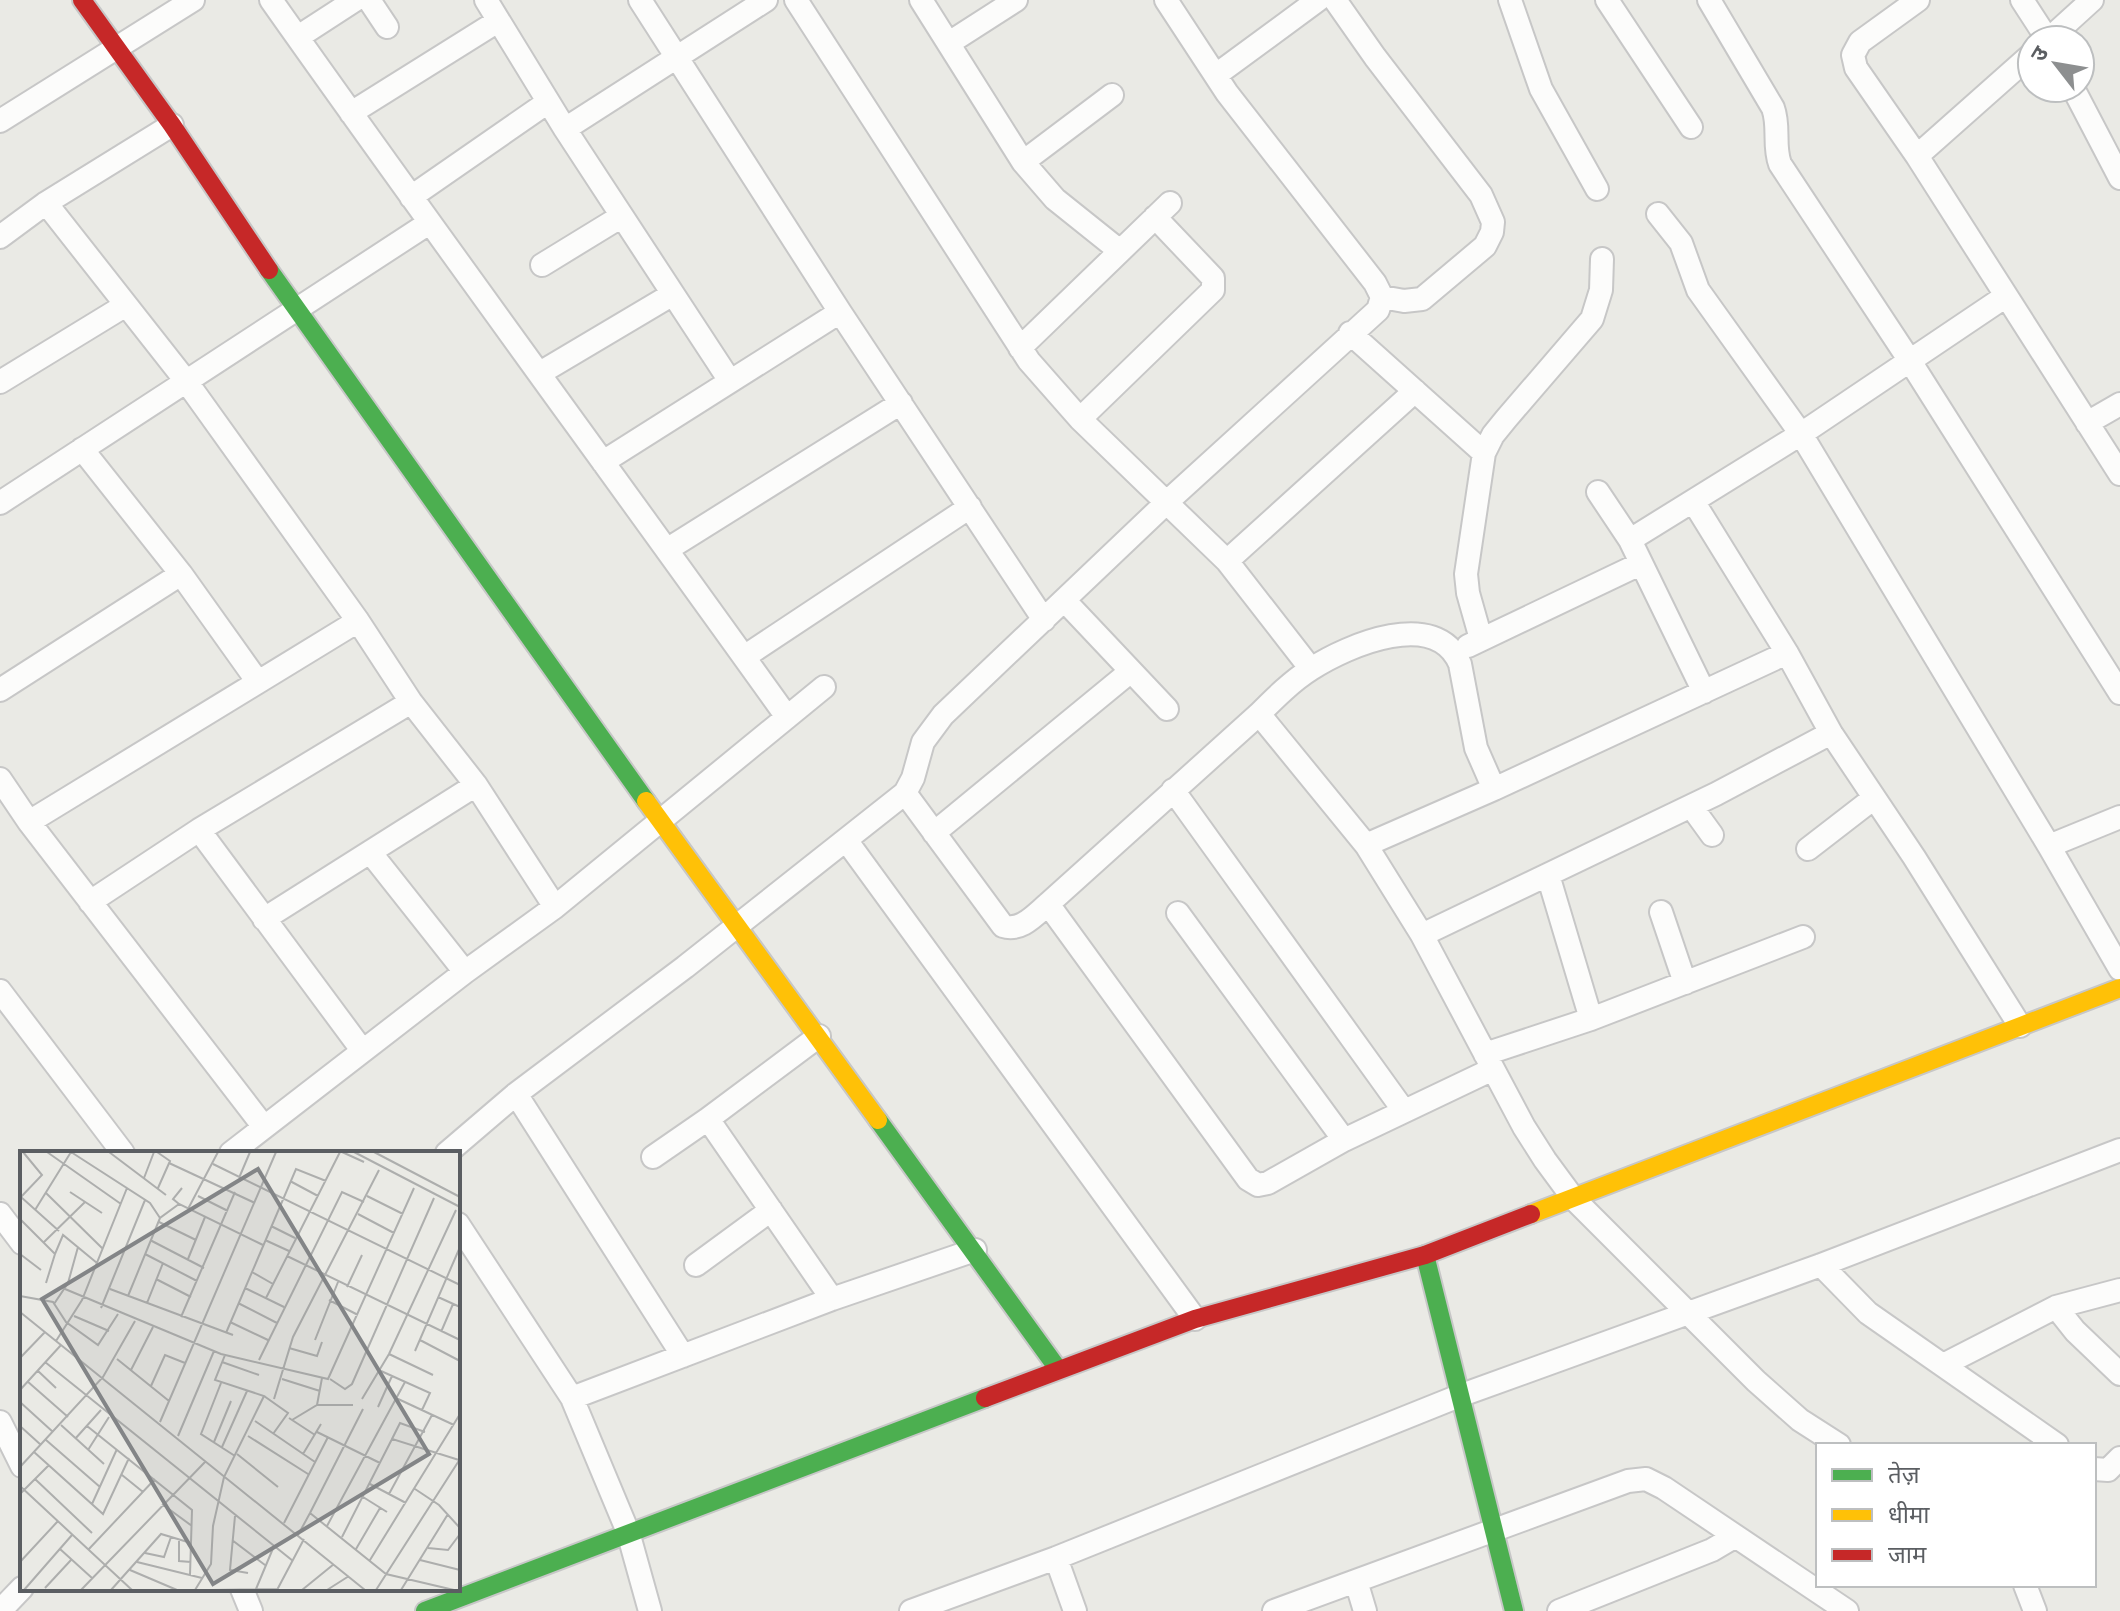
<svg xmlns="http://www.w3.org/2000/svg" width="2120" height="1611" font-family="Raleway,'Noto Sans Devanagari',sans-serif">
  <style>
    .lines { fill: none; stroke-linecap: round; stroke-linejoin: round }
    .street-casing { stroke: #c7c7c7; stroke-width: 26 }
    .fast-casing { stroke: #c7c7c7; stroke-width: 22 }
    .slow-casing { stroke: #c7c7c7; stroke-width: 22 }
    .jam-casing { stroke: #c7c7c7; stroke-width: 22 }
    .street { stroke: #fcfcfb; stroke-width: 22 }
    .fast { stroke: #4caf50; stroke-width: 18 }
    .slow { stroke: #ffc107; stroke-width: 18 }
    .jam { stroke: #c62828; stroke-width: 18 }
    .inset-road { fill: none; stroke: #adaead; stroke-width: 2 }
    .view { fill: #838587; fill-opacity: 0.15; stroke: #838587; stroke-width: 4 }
    .inset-edge { fill: none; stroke: #5b5e62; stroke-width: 4 }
  </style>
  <rect width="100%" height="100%" fill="#eaeae5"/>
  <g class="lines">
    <defs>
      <path id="street" d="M271,0C441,241 616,478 787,717
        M369,0L387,27
        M486,0L565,129L730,381
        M640,0L840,312L1044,620
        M796,0L1029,361L1080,419L1227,561L1311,669
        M921,0L1023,162L1055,199L1120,251
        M1335,0L1375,57L1481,195L1493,222L1492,232L1485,246L1422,299L1404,301L1382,297
        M1510,0L1541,89L1597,189
        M1607,0L1691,127
        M1709,0L1773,108C1780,127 1773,145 1780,164L1910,361L2120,693
        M1918,0L1860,42L1853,55L1856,68L1917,156L2032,54
        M2022,0L2048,40L2092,0
        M298,37L355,0
        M949,43L1016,0
        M1216,75L1318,0
        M2073,88L2120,178
        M351,113L498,21
        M0,121L193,0
        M565,129L766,0
        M1917,156L2120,474
        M1023,162L1112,95
        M411,197L548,102
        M46,203L186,381L358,621L411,702L476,785L555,907
        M1658,214L1681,243L1698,290L1801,434L2049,846
        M0,237L46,203L172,125
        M542,265L622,216
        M1350,333L1484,453
        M1020,348L1170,203
        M540,373L673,294
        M0,382L126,305
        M1080,419L1213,290V278L1155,217
        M2087,423L2120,404
        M82,449L181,574L258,682
        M603,462L840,312
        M1598,492L1630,540L1704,692
        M1693,501L1787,653L1831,733L1914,857L2020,1026
        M0,503L429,223
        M1630,540L1801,434L2006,296
        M668,549L901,403
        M1227,561L1415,391
        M1065,601L1167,709
        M1481,639L1468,593L1466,574L1484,453L1493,435L1506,419L1592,319L1601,290L1602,259
        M1468,646L1640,564
        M744,657L970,507
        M0,690L181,574
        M1259,714C1275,698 1292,681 1311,669C1348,645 1437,607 1460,664L1476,748L1494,789
        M0,779L29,822L264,1127
        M1173,790L1404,1111
        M905,793L1003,926C1021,932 1035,915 1048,904L1259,714L1366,845L1422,935L1524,1127L1545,1160L1573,1198L1756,1381L1800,1420L1839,1445
        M1691,806L1712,835
        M2120,817L2049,846L2120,969
        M29,822L358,621
        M199,830L362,1050
        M934,833L1131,671
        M846,840L1195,1319
        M1366,845L1494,789L1787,653
        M1808,849L1874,798
        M370,852L465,972
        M1548,875L1591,1019
        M90,902L199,830L411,702
        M1048,904L1248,1179L1258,1185L1268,1183L1344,1140L1493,1069
        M1661,912L1685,983
        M1178,913L1344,1140
        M264,919L476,785
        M1422,935L1716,794L1831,733
        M0,991L123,1153
        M819,1036L708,1119L832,1299
        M1485,1054L1591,1019L1803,937
        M516,1094L683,1356
        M231,1153L465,972L555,907L824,687
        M447,1153L516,1094L685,967L905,793L913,778L923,742L943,715L1167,502L1378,310L1382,297L1375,283L1227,93L1166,0
        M653,1157L708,1119
        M0,1214L22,1243
        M458,1224L572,1398L628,1532L650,1611
        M696,1265L771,1210
        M1821,1265L1868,1313L2057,1445
        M2056,1307L2075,1331L2120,1374
        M1943,1365L2056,1307L2120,1290
        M572,1398L832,1299L975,1250
        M0,1422L22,1466
        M2094,1469L2108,1470L2120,1458
        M1056,1558L1075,1611
        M1356,1581L1365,1611
        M2025,1585L2035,1611
        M242,1589L251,1611
        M0,1611L22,1588
        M911,1611L1056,1558L1459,1396L1821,1265L2120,1150
        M1274,1611L1628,1481L1646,1479L1664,1488L1847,1611
        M1559,1611L1712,1550L1734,1537"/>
      <path id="fast" d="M269,270L646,801
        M878,1120L1058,1369
        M1425,1255L1514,1611
        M425,1611L985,1398"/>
      <path id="slow" d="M646,801L878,1120
        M1531,1214L2120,988"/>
      <path id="jam" d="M82,0L172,125L269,270
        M985,1398L1195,1319L1425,1255L1531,1214"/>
    </defs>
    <use href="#street" class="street-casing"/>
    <use href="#fast" class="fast-casing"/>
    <use href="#slow" class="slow-casing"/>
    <use href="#jam" class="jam-casing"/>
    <use href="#street" class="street"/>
    <use href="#fast" class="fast"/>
    <use href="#slow" class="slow"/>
    <use href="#jam" class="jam"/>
  </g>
  <g transform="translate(20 1151)">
    <rect width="440" height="440" fill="#eaeae5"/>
    <path class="inset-road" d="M27,1L101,53M51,1L130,52L140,67M89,1L146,44M137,1L150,10L138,37M322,1L344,11M334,1L440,56M354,1L440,46M149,12L235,52M193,13L440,134M124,27L134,1M219,27L230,1M270,30L298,45M162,37L153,48L159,53L243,94M50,41L82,62M26,42L83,98M178,45L208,60M347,45L383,63M1,46L39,80M0,47L22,24L3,1M168,58L198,1M15,59L51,1M338,63L374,82M0,68L35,103L43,84L77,112M139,71L176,89M251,75L275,87M130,89L184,117M245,89L269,100M23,92L65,51M0,103L21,119M125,103L177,130M267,105L440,189M168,108L185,66M232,121L253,133M136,128L171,146M26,132L35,103M327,136L342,104M225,137L264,156M45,138L201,203L308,228L394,37M90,138L213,184M0,145L33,151L46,171L78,194L98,163M108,145L140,67L159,53M418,146L440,156M246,147L320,1M309,149L338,164M127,152L143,112M218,152L257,172M34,153L48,132L58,96M81,157L125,49M0,161L345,439M54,165L89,180M161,166L215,41M210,171L248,189M421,181L433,153M206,182L276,18L306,30M295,189L318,131M400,189L440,210M36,190L62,149L107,37M269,197L297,205L302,191M395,200L440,96M369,203L413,224M0,207L25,181M97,208L149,250M239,209L322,41L344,51M25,211L273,410M202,211L239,224M17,219L36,237M111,219L133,176M361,220L410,242L402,259M262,228L300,240M310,228L325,238L332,233L414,47M7,230L48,266M201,232L181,283L215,305M131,235L145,204L165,212M0,239L41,194M244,245L268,262L253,283M376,247L434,274M254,248L273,186L359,19M342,248L369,203L436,59M0,251L33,281M297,254L302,227M358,256L372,225M269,267L295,284M272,269L297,254H333M235,270L295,311M140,271L256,1M41,274L84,313M0,275L21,294M67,275L172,359L170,424M297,281L360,312M405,281L380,272L372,288L439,309M158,285L194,200M228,285L288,323M55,288L81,259M26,289L80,336M194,291L211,250M202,296L227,240M68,299L89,266M14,301L83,363L109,307M217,303L258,336M283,303L301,273M0,316L83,226L115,170M102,324L123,341M15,328L72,382M350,333L386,352M0,335L112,439M395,338L419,354L440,377M0,343L29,314M369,343L412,264M343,346L367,361M72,353L97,298M142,353L172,375M290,362L343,258M215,365L210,419L228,422M264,372L308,286M307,375L385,231M278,384L290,362L366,423L434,439M322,386L372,288M212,389L245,414M159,390V410L171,411M408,397L428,399L440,383M40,398L72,427M336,398L360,357M68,399L135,328M125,402L144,406L151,386M350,409L440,263M400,409L440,419M0,411L38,370M117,411L182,427M110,419L157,439M25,437L51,409M236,438L254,395M4,439L52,384M61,439L185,311M91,439L141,383L171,392M175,439L191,413L193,375L204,326L244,245L195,229L205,204M192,439L258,438M257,439L284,388M282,439L314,413M307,439L329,425M356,439L440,308M381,439L428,363"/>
    <path class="view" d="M238,18L409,303L193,433L22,148Z"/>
    <rect width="440" height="440" class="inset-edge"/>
  </g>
  <rect x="1816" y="1443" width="280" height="144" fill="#ffffff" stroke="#bdbfc0" stroke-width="2"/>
  <rect x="1832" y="1469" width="40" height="12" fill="#4caf50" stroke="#bdbfc0" stroke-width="2"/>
  <text x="1888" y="1483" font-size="24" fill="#5b5e62">तेज़</text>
  <rect x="1832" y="1509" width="40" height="12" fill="#ffc107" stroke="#bdbfc0" stroke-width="2"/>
  <text x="1888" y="1523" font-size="24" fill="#5b5e62">धीमा</text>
  <rect x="1832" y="1549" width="40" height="12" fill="#c62828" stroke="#bdbfc0" stroke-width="2"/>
  <text x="1888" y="1563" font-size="24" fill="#5b5e62">जाम</text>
  <g transform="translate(2056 64) rotate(301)"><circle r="38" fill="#ffffff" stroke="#bdbfc0" stroke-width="2"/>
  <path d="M0-6L14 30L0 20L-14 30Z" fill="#8d8f90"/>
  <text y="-12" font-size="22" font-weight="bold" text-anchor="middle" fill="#5b5e62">उ</text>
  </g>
</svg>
